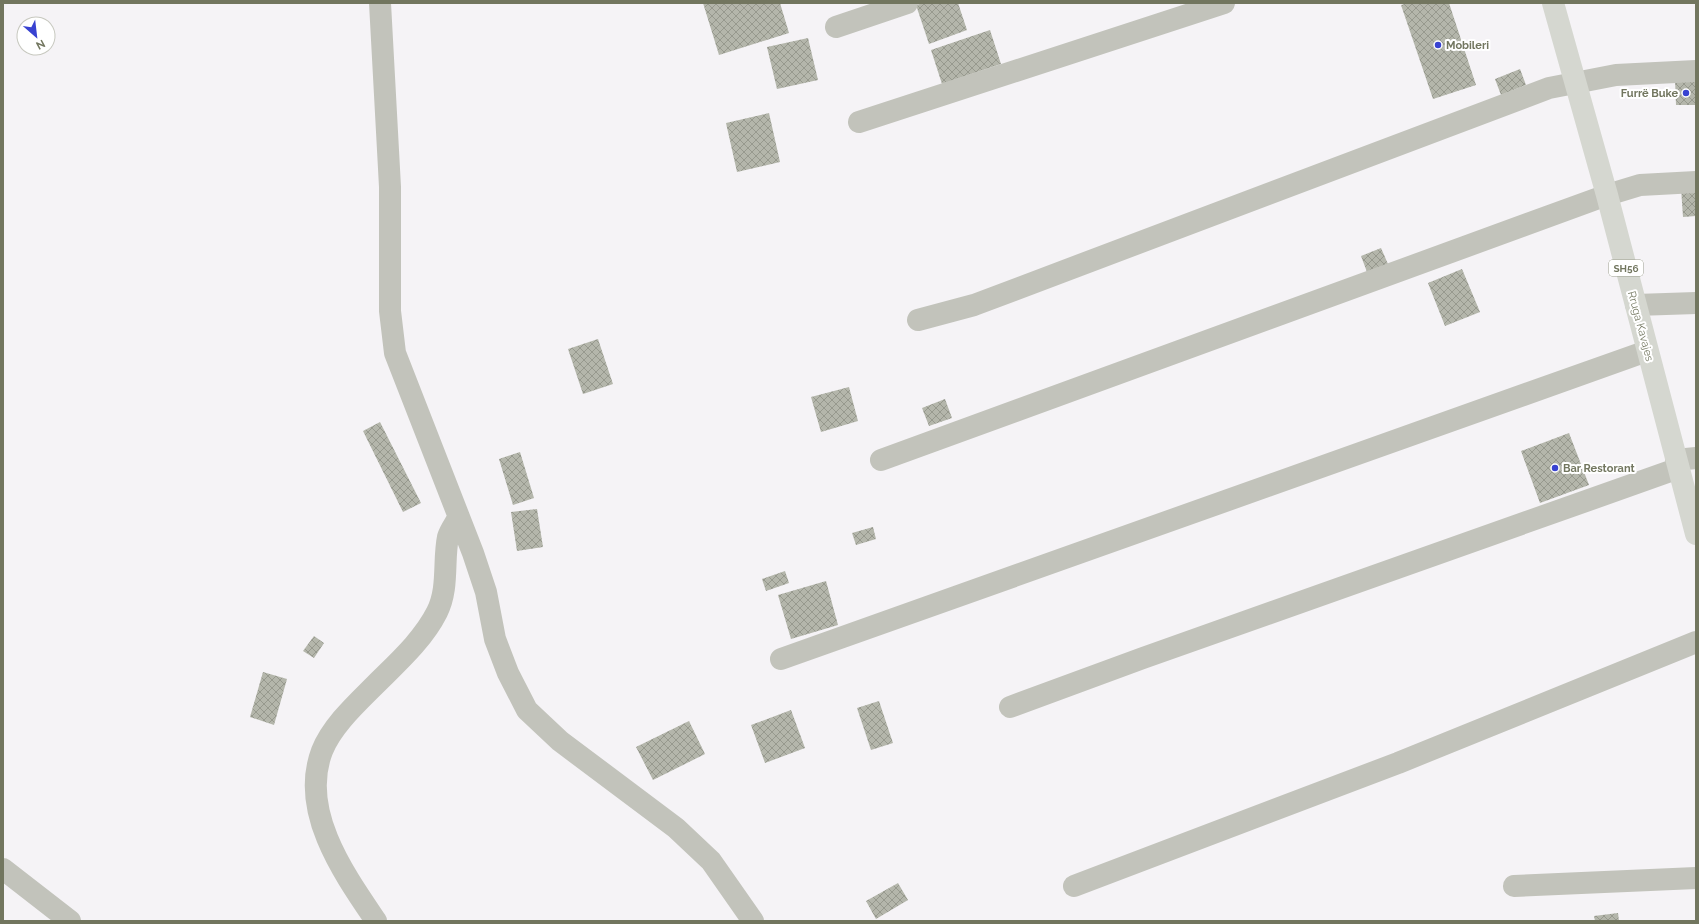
<svg xmlns="http://www.w3.org/2000/svg" width="1699" height="924" font-family="Raleway,sans-serif">
  <style>
    .building { fill: url(#building-cross-hatch) }
    .lines { fill: none; stroke-linecap: round; stroke-linejoin: round }
    .minor { stroke: #c2c3bb; stroke-width: 22 }
    .major { stroke: #d5d7d0; stroke-width: 22 }
    .poi-dot { fill: #3842d1; stroke: #fff; stroke-width: 1.5 }
    .labels { text-anchor: middle; stroke-width: 4; stroke-linejoin: round; paint-order: stroke }
    .shield { fill: #fff; stroke: #9c9f8f; stroke-width: 1 }
    .shield-label { font-size: 10px; font-weight: bold; fill: #72765f }
    .poi-label { font-size: 11px; font-weight: bold; fill: #72765f; stroke: #fff; text-anchor: start }
    .street-label { font-size: 11px; fill: #72765f; stroke: #fff }
  </style>
  <defs>
    <pattern id="building-cross-hatch" width="8" height="8" patternUnits="userSpaceOnUse"><rect width="8" height="8" fill="#b4b6ab"/><path d="M0 0l8 8M0 8l8-8" fill="none" stroke="#97998e"/></pattern>
  </defs>
  <rect width="100%" height="100%" fill="#f5f3f6"/>
  <path class="building" d="M703,3H780L789,33L719,55Z
    M923,3H958L967,30L929,44L916,5Z
    M1408,3H1449L1476,85L1433,99L1401,5Z
    M990,30L1001,64L942,84L931,50Z
    M808,38L818,80L777,89L767,47Z
    M1520,69L1526,85L1501,95L1495,79Z
    M1675,79H1696V105H1676Z
    M769,113L780,162L737,172L726,123Z
    M1696,187V216L1683,217L1681,188Z
    M1381,248L1388,264L1367,272L1361,256Z
    M1462,269L1480,312L1445,326L1428,283Z
    M598,339L613,384L583,394L568,349Z
    M849,387L858,421L821,432L811,397Z
    M945,399L952,418L929,426L922,408Z
    M380,422L421,503L403,512L363,431Z
    M1569,433L1589,485L1540,503L1521,451Z
    M520,452L534,498L513,505L499,459Z
    M537,509L543,547L517,551L511,512Z
    M873,527L876,539L856,545L852,533Z
    M785,571L789,583L766,591L762,579Z
    M826,581L838,625L791,639L778,595Z
    M314,636L324,643L314,658L303,651Z
    M263,672L287,679L274,725L250,717Z
    M879,701L893,743L871,750L857,708Z
    M791,710L805,748L765,763L751,725Z
    M689,721L705,754L653,780L636,747Z
    M898,883L908,900L876,919L866,901Z
    M1618,913L1619,921H1595L1594,916Z"/>
  <g class="lines">
    <path class="minor" d="M380,3L390,187V311L395,353L473,553L486,592L495,639L508,673L527,710L560,741L676,828L711,861L753,921
      M836,27L907,3
      M859,122L1224,3
      M1636,305L1696,303
      M918,320L974,305L1549,88L1616,75L1696,71
      M881,460L1607,195L1640,185L1696,182
      M1676,460L1696,458
      M781,659L1647,351
      M1010,707L1143,658L1679,468
      M3,869L70,921
      M1074,886L1398,763L1696,642
      M1514,886L1696,878
      M376,921C344,874 299,811 322,751C332,726 356,704 375,685C397,663 423,640 437,612C449,588 443,561 448,537C450,530 455,524 458,518"/>
    <path class="major" d="M1553,3L1607,195L1696,534"/>
  </g>
  <g class="poi-dot">
    <circle cx="1438" cy="45" r="4"/>
    <circle cx="1686" cy="93" r="4"/>
    <circle cx="1555" cy="468" r="4"/>
  </g>
  <g class="labels">
    <rect class="shield" x="1609" y="260" width="34" height="16" rx="3"/>
    <g class="shield-label">
      <text x="1626" y="272">SH56</text>
    </g>
    <g class="poi-label">
      <text x="1446" y="49">Mobileri</text>
      <text x="1678" y="97" text-anchor="end">Furrë Buke</text>
      <text x="1563" y="472">Bar Restorant</text>
    </g>
    <g class="street-label">
      <text transform="translate(1641 326) rotate(75)" y="4">Rruga Kavajes</text>
    </g>
  </g>
  <rect width="1699" height="924" fill="none" stroke="#72765f" stroke-width="8"/>
  <g transform="translate(36 36) rotate(152)"><circle r="19" fill="#ffffff" stroke="#c7c8bf"/>
  <path d="M0-3L7 15L0 10L-7 15Z" fill="#3842d1"/>
  <text y="-6" font-size="11" font-weight="bold" text-anchor="middle" fill="#72765f">N</text>
  </g>
</svg>
